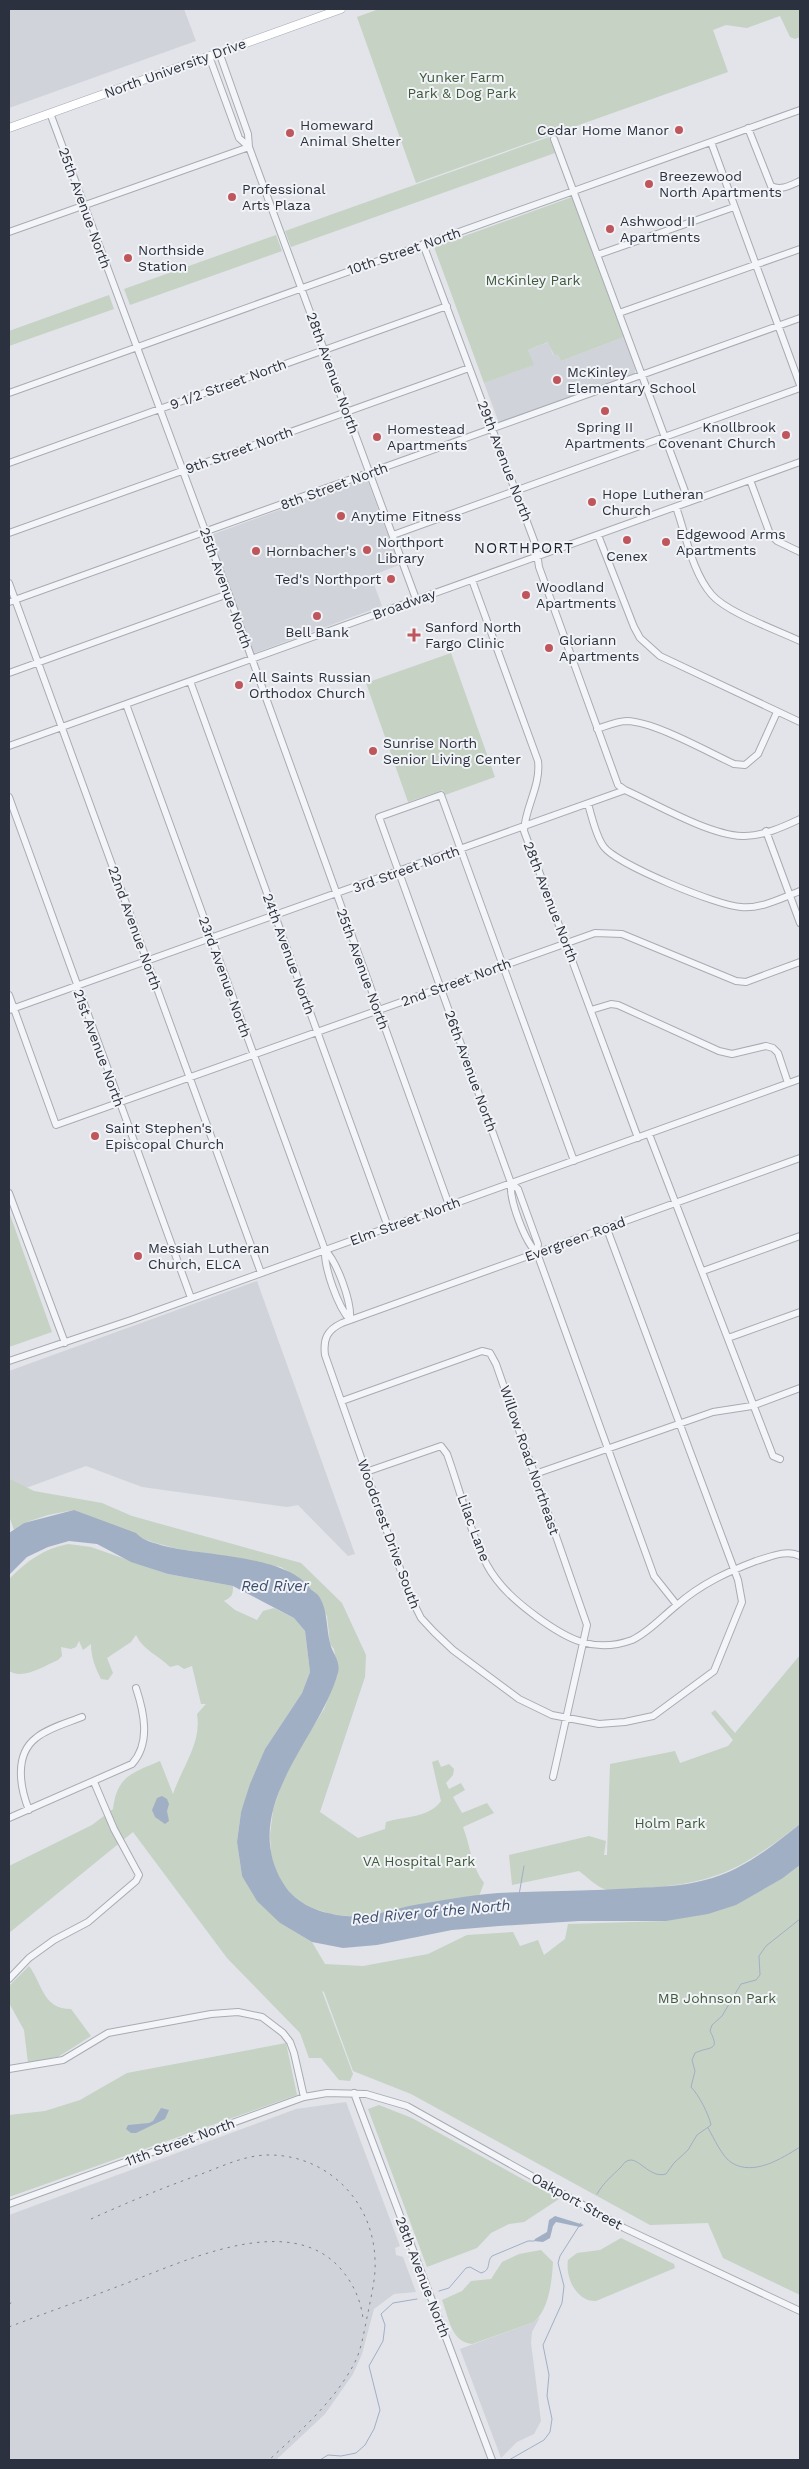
<svg xmlns="http://www.w3.org/2000/svg" width="809" height="2469" font-family="'Work Sans',sans-serif">
  <style>
    .built { fill: #d0d3da }
    .green { fill: #c6d2c4 }
    .water { fill: #a1afc5 }
    .lines { fill: none; stroke-linecap: round; stroke-linejoin: round }
    .stream { stroke: #a1afc5; stroke-width: 1 }
    .minor-casing { stroke: #a8abb3; stroke-width: 8 }
    .major-casing { stroke: #a3a8b3; stroke-width: 9 }
    .minor { stroke: #f4f5f8; stroke-width: 6 }
    .major { stroke: #fff; stroke-width: 8 }
    .rail { stroke: #7d8391; stroke-width: 1; stroke-dasharray: 2.5 5; stroke-linecap: butt }
    .poi-dot { fill: #bf565c; stroke: #f1f3f6; stroke-width: 2 }
    .labels { text-anchor: middle; stroke-width: 4; stroke-linejoin: round; paint-order: stroke }
    .street-label { font-size: 14px; fill: #2c313f; stroke: #f1f3f6 }
    .park-label { font-size: 14px; fill: #3e593b; stroke: #f1f3f6 }
    .poi-label { font-size: 14px; fill: #2c313f; stroke: #f1f3f6; text-anchor: start }
    .neighbourhood-label { font-size: 15px; letter-spacing: 1px; fill: #1e2230; stroke: #f1f3f6 }
    .water-label { font-size: 15px; font-style: italic; fill: #3b4d6e; stroke: #f1f3f6 }
  </style>
  <rect width="100%" height="100%" fill="#e2e4e9"/>
  <path class="built" d="M9,9H184L196,41L9,108Z
    M624,337L635,369V374L499,423L484,383L533,365L528,350L549,342L553,355L558,353L561,361Z
    M364,479H367L399,565L371,576L382,606L255,653L252,651L211,535Z
    M257,1281L355,1554L348,1556L298,1505L287,1507L142,1487L86,1466L15,1492L9,1475V1371Z
    M346,2102L400,2246L395,2248L396,2255L403,2257L416,2292L394,2294L374,2309L362,2354L353,2374L325,2414L276,2460H9V2215L296,2109Z
    M540,2317L532,2332L531,2343L541,2421L534,2434L517,2442L501,2458L460,2349L534,2322Z"/>
  <path class="green" d="M379,9H800V37L795,39L790,37L780,16L747,28L726,25L713,30L728,72L416,183L357,17Z
    M549,137L555,153L291,247L285,231Z
    M572,197L624,337L561,361L558,354L554,355L548,342L528,350L534,365L484,383L434,247Z
    M276,235L282,251L130,305L124,289Z
    M109,295L114,309L9,346V331Z
    M451,653L495,777L445,795L443,790L408,802L366,683Z
    M9,1212L52,1332L9,1347Z
    M9,1475L10,1479L34,1491L102,1503L132,1516L301,1563L342,1603L366,1655L365,1677L320,1812L358,1838L385,1829L386,1822C405,1816 429,1818 441,1801L432,1762L438,1760L441,1767L449,1764L454,1769L453,1775L446,1783L449,1789L461,1783L465,1790L453,1797L462,1813L487,1803L494,1813L463,1827C470,1845 472,1868 484,1883L479,1896L408,1907L369,1916H348L330,1914L310,1907L296,1899L284,1886L276,1871L271,1854L270,1835L273,1810L282,1783L299,1749L324,1709L338,1674L334,1649L330,1644L327,1616L305,1582L281,1567L174,1548L152,1542L74,1510L48,1515L24,1523L14,1530L9,1516Z
    M68,1544L91,1547L168,1574L233,1586C233,1595 232,1597 224,1601L235,1610L257,1620L263,1611L274,1608L294,1618L305,1631L310,1672L302,1693L265,1749L241,1812L237,1842L242,1876L280,1923L312,1942L325,1964L363,1966L428,1954L467,1935L513,1932L520,1946L538,1940L544,1955L565,1939L568,1924L666,1921L783,1878L800,1865V2295L723,2258L708,2223L650,2225L411,2094L353,2071L324,1992L322,1991L353,2074L350,2081L339,2080L321,2058H309L300,2033L227,1958L133,1832L9,1933V1866L92,1825L113,1809C117,1776 132,1773 160,1761L173,1794C182,1767 202,1743 197,1714L206,1704H201L192,1666L184,1669L178,1665L170,1667C158,1655 143,1650 136,1635L131,1642L107,1658L113,1673L108,1680L101,1679C95,1667 91,1657 91,1644L83,1650L79,1641L76,1647L71,1649L61,1647L62,1656L58,1660C44,1666 23,1680 9,1671V1579C27,1561 43,1549 68,1544Z
    M800,1655V1824C743,1868 718,1883 645,1888C634,1888 618,1892 607,1890C598,1888 586,1876 579,1871L512,1885L509,1855L589,1836L606,1841L604,1855H607L610,1764L675,1751L680,1763L728,1746L733,1740L711,1713L715,1710L735,1733Z
    M29,1966C43,1985 43,2009 71,2009L91,2036L58,2057L28,2063L24,2030L9,2003V1986Z
    M286,2043L297,2095L9,2197V2115L45,2111L80,2100L127,2073Z
    M379,2105L412,2118L559,2199L524,2222L509,2224L491,2233L477,2248L427,2267L368,2109Z
    M621,2238L674,2264L675,2268L596,2301C577,2302 565,2278 568,2260L577,2253L600,2250Z
    M541,2250L553,2262C552,2281 549,2309 534,2322L472,2344C451,2342 449,2318 442,2300L462,2291L471,2281L491,2279L502,2262L519,2254Z"/>
  <path class="water" d="M74,1510L136,1533C143,1541 155,1543 164,1546C204,1556 284,1555 309,1587C312,1592 317,1592 320,1598C328,1612 326,1628 330,1643C332,1653 341,1661 338,1673C319,1740 238,1808 283,1883C296,1905 322,1914 346,1916C368,1918 388,1911 409,1906C438,1901 469,1895 498,1893C544,1891 590,1891 636,1888C659,1887 683,1886 705,1880C742,1871 771,1847 800,1824V1865L783,1878L736,1905L708,1914L666,1921H579L499,1926L452,1930L377,1945L343,1948L312,1942L280,1923L257,1901L242,1876L237,1842L241,1812L250,1784L265,1749L302,1693L310,1672L305,1631L294,1618L233,1586L168,1574L131,1562L97,1544L69,1541L48,1547L27,1557L9,1575V1533L24,1523Z
    M162,1796L167,1799L169,1804L167,1811L169,1821L165,1824L155,1817L152,1810L157,1798Z
    M161,2108L169,2110L165,2119L136,2133H131L126,2129L128,2125L149,2123L153,2121Z
    M555,2216L584,2225L580,2227L556,2222L553,2226L550,2238L543,2242L534,2241L535,2239L547,2232L549,2220Z"/>
  <g class="lines">
    <path class="stream" d="M519,1895L524,1866
      M708,2128C714,2138 722,2157 732,2163C754,2176 781,2159 800,2147
      M597,2194C604,2182 612,2176 621,2167C623,2165 624,2162 627,2161C638,2155 649,2179 666,2174L674,2163L688,2150L697,2135L711,2125C709,2115 699,2095 691,2087L695,2071L692,2060L695,2053C709,2046 721,2052 710,2031L712,2025L722,2016L741,1984L756,1980L760,1975L759,1956L766,1946L800,1919
      M439,2291L449,2288L466,2268L470,2267L481,2273C492,2270 486,2262 492,2256L528,2241H534
      M320,2460L328,2455L341,2456L356,2453L365,2445L374,2429L380,2410L369,2366L383,2341L385,2325L381,2314L393,2303L417,2299
      M509,2460L544,2440L550,2432L552,2419L547,2396L549,2375L543,2345L562,2303L564,2286L558,2263L560,2256L581,2223"/>
    <defs>
      <path id="minor" d="M219,52L248,134L249,147L416,599
        M209,56L239,138L249,147
        M50,113L226,587L449,1205
        M748,128L771,186C781,191 791,185 800,181
        M554,139L689,502
        M711,142L800,385
        M9,232L249,147
        M423,244L536,546L539,567L618,785L625,790
        M597,255L734,207
        M619,313L800,249
        M9,393L800,110
        M9,463L447,306
        M750,480L770,534L777,541L800,552
        M676,507C686,535 692,572 712,595C728,613 777,630 800,641
        M9,533L469,368
        M393,535L800,388
        M598,535L634,627L640,638L660,656L800,722
        M472,580L538,761C541,786 525,807 524,831L638,1138
        M9,583L261,1273
        M9,602L800,318
        M9,673L228,594
        M190,681L388,1227
        M126,704L325,1250C324,1268 338,1307 350,1320
        M597,729C606,726 617,721 627,721C655,722 706,751 734,764L745,765L758,754L777,712
        M9,746L800,462
        M9,797L191,1298
        M588,804C592,817 596,837 604,847C618,865 718,906 741,907C761,909 782,898 800,891
        M766,831L800,923
        M9,995L56,1125L595,933L622,934L736,981L746,982L800,962
        M9,1010L625,790C656,804 709,835 742,836C761,837 783,827 800,819
        M591,1010L611,1004L618,1005L719,1051L732,1054L766,1046L773,1048L778,1053L788,1083
        M649,1134L773,1456L780,1459
        M574,1161L441,795L379,817L511,1183C509,1200 525,1242 537,1253L654,1576L677,1605
        M511,1183L518,1189L538,1244L537,1253
        M9,1193L65,1343
        M607,1229L738,1580L742,1602L714,1671L653,1716L625,1722L599,1724L552,1715L519,1699L453,1650L434,1632L421,1618L409,1594L325,1355C323,1339 327,1330 342,1323L800,1158
        M325,1250C337,1262 352,1302 350,1320
        M703,1271L800,1236
        M728,1338L800,1312
        M9,1361L131,1320L800,1079
        M342,1401L482,1351L490,1353L496,1364L587,1625L553,1777
        M366,1472L441,1446L447,1454C460,1490 470,1532 487,1565C499,1587 518,1603 537,1617C567,1639 594,1654 632,1640C648,1633 663,1616 677,1605C701,1584 727,1572 756,1561C770,1557 786,1549 800,1556
        M535,1474L713,1412L752,1406L800,1388
        M29,1810C20,1788 14,1755 36,1738C48,1728 67,1723 82,1717
        M9,1818L132,1764C151,1743 144,1712 136,1688
        M9,1979L29,1958L54,1940L88,1922L136,1881L139,1875L114,1829L94,1782
        M9,2069L63,2060L108,2033L211,2014L238,2012L262,2017L283,2033L290,2042L294,2053L304,2097
        M354,2093L492,2460
        M9,2204L304,2097L327,2093L366,2094L407,2106L624,2228L800,2311"/>
      <path id="major" d="M9,128L341,9"/>
    </defs>
    <use href="#minor" class="minor-casing"/>
    <use href="#major" class="major-casing"/>
    <use href="#minor" class="minor"/>
    <use href="#major" class="major"/>
    <path class="rail" d="M91,2219C128,2202 165,2187 204,2173C225,2165 246,2155 269,2155C328,2155 374,2202 375,2261C376,2278 371,2296 368,2313C364,2330 362,2349 354,2364C333,2403 300,2431 269,2460
      M9,2304L13,2302
      M9,2327C45,2313 83,2300 119,2286C179,2264 287,2209 340,2268C353,2283 361,2300 363,2319"/>
  </g>
  <g class="poi-dot">
    <circle cx="679" cy="130" r="5"/>
    <circle cx="290" cy="133" r="5"/>
    <circle cx="649" cy="184" r="5"/>
    <circle cx="232" cy="197" r="5"/>
    <circle cx="610" cy="229" r="5"/>
    <circle cx="128" cy="258" r="5"/>
    <circle cx="557" cy="380" r="5"/>
    <circle cx="605" cy="411" r="5"/>
    <circle cx="786" cy="435" r="5"/>
    <circle cx="377" cy="437" r="5"/>
    <circle cx="592" cy="502" r="5"/>
    <circle cx="341" cy="516" r="5"/>
    <circle cx="627" cy="540" r="5"/>
    <circle cx="666" cy="542" r="5"/>
    <circle cx="367" cy="550" r="5"/>
    <circle cx="256" cy="551" r="5"/>
    <circle cx="391" cy="579" r="5"/>
    <circle cx="526" cy="595" r="5"/>
    <circle cx="317" cy="616" r="5"/>
    <path d="M411.5 627.5h5v5h5v5h-5v5h-5v-5h-5v-5h5z"/>
    <circle cx="549" cy="648" r="5"/>
    <circle cx="239" cy="685" r="5"/>
    <circle cx="373" cy="751" r="5"/>
    <circle cx="95" cy="1136" r="5"/>
    <circle cx="138" cy="1256" r="5"/>
  </g>
  <g class="labels">
    <g class="street-label">
      <text transform="translate(175 68) rotate(-20)" y="5">North University Drive</text>
      <text transform="translate(85 208) rotate(70)" y="5">25th Avenue North</text>
      <text transform="translate(404 251) rotate(-19)" y="5">10th Street North</text>
      <text transform="translate(333 373) rotate(70)" y="5">28th Avenue North</text>
      <text transform="translate(228 384) rotate(-20)" y="5">9 1/2 Street North</text>
      <text transform="translate(239 450) rotate(-20)" y="5">9th Street North</text>
      <text transform="translate(505 461) rotate(69)" y="5">29th Avenue North</text>
      <text transform="translate(334 486) rotate(-20)" y="5">8th Street North</text>
      <text transform="translate(226 588) rotate(70)" y="5">25th Avenue North</text>
      <text transform="translate(404 604) rotate(-20)" y="5">Broadway</text>
      <text transform="translate(406 869) rotate(-20)" y="5">3rd Street North</text>
      <text transform="translate(551 902) rotate(69)" y="5">28th Avenue North</text>
      <text transform="translate(135 928) rotate(70)" y="5">22nd Avenue North</text>
      <text transform="translate(289 954) rotate(70)" y="5">24th Avenue North</text>
      <text transform="translate(363 969) rotate(70)" y="5">25th Avenue North</text>
      <text transform="translate(225 977) rotate(70)" y="5">23rd Avenue North</text>
      <text transform="translate(456 982) rotate(-20)" y="5">2nd Street North</text>
      <text transform="translate(99 1048) rotate(70)" y="5">21st Avenue North</text>
      <text transform="translate(471 1071) rotate(70)" y="5">26th Avenue North</text>
      <text transform="translate(405 1221) rotate(-20)" y="5">Elm Street North</text>
      <text transform="translate(575 1239) rotate(-20)" y="5">Evergreen Road</text>
      <text transform="translate(530 1460) rotate(71)" y="5">Willow Road Northeast</text>
      <text transform="translate(474 1528) rotate(70)" y="5">Lilac Lane</text>
      <text transform="translate(389 1534) rotate(70)" y="5">Woodcrest Drive South</text>
      <text transform="translate(180 2142) rotate(-20)" y="5">11th Street North</text>
      <text transform="translate(577 2201) rotate(29)" y="5">Oakport Street</text>
      <text transform="translate(423 2277) rotate(69)" y="5">28th Avenue North</text>
    </g>
    <g class="park-label">
      <text x="462" y="82">Yunker Farm<tspan x="462" dy="16">Park &amp; Dog Park</tspan></text>
      <text x="533" y="285">McKinley Park</text>
      <text x="670" y="1828">Holm Park</text>
      <text x="419" y="1866">VA Hospital Park</text>
      <text x="717" y="2003">MB Johnson Park</text>
    </g>
    <g class="poi-label">
      <text x="300" y="130">Homeward<tspan x="300" dy="16">Animal Shelter</tspan></text>
      <text x="669" y="135" text-anchor="end">Cedar Home Manor</text>
      <text x="659" y="181">Breezewood<tspan x="659" dy="16">North Apartments</tspan></text>
      <text x="242" y="194">Professional<tspan x="242" dy="16">Arts Plaza</tspan></text>
      <text x="620" y="226">Ashwood II<tspan x="620" dy="16">Apartments</tspan></text>
      <text x="138" y="255">Northside<tspan x="138" dy="16">Station</tspan></text>
      <text x="567" y="377">McKinley<tspan x="567" dy="16">Elementary School</tspan></text>
      <text x="605" y="432" text-anchor="middle">Spring II<tspan x="605" dy="16">Apartments</tspan></text>
      <text x="776" y="432" text-anchor="end">Knollbrook<tspan x="776" dy="16">Covenant Church</tspan></text>
      <text x="387" y="434">Homestead<tspan x="387" dy="16">Apartments</tspan></text>
      <text x="602" y="499">Hope Lutheran<tspan x="602" dy="16">Church</tspan></text>
      <text x="351" y="521">Anytime Fitness</text>
      <text x="676" y="539">Edgewood Arms<tspan x="676" dy="16">Apartments</tspan></text>
      <text x="377" y="547">Northport<tspan x="377" dy="16">Library</tspan></text>
      <text x="266" y="556">Hornbacher's</text>
      <text x="627" y="561" text-anchor="middle">Cenex</text>
      <text x="381" y="584" text-anchor="end">Ted's Northport</text>
      <text x="536" y="592">Woodland<tspan x="536" dy="16">Apartments</tspan></text>
      <text x="425" y="632">Sanford North<tspan x="425" dy="16">Fargo Clinic</tspan></text>
      <text x="317" y="637" text-anchor="middle">Bell Bank</text>
      <text x="559" y="645">Gloriann<tspan x="559" dy="16">Apartments</tspan></text>
      <text x="249" y="682">All Saints Russian<tspan x="249" dy="16">Orthodox Church</tspan></text>
      <text x="383" y="748">Sunrise North<tspan x="383" dy="16">Senior Living Center</tspan></text>
      <text x="105" y="1133">Saint Stephen's<tspan x="105" dy="16">Episcopal Church</tspan></text>
      <text x="148" y="1253">Messiah Lutheran<tspan x="148" dy="16">Church, ELCA</tspan></text>
    </g>
    <g class="neighbourhood-label">
      <text x="524" y="553">NORTHPORT</text>
    </g>
    <g class="water-label">
      <text x="275" y="1591">Red River</text>
      <text transform="translate(431 1912) rotate(-5)" y="5">Red River of the North</text>
    </g>
  </g>
  <rect width="809" height="2469" fill="none" stroke="#2c313f" stroke-width="20"/>
</svg>
